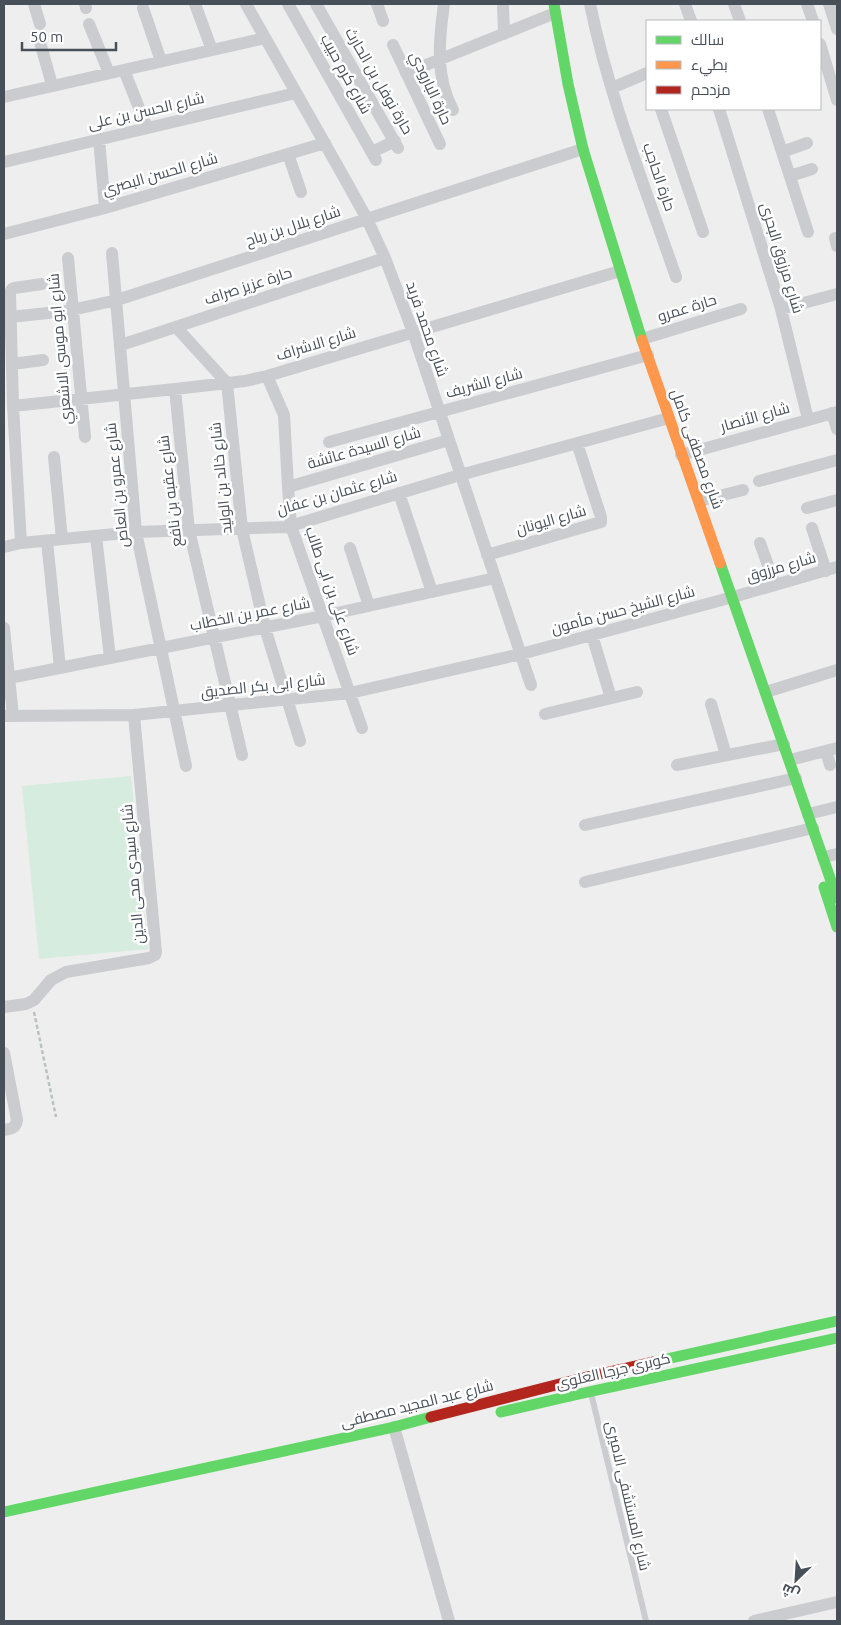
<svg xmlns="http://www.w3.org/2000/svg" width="841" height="1625" font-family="Ubuntu,Cairo,sans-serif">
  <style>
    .green { fill: #d5ecdf }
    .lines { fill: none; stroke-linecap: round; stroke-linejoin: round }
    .path { stroke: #b8c3c0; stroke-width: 2.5; stroke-dasharray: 4 2.5; stroke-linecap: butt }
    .lane { stroke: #cacccf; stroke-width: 6 }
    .street { stroke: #cacccf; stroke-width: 12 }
    .fast { stroke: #63d668; stroke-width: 11 }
    .slow { stroke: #ff974d; stroke-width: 11 }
    .jam { stroke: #b3261e; stroke-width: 11 }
    .fast-bridge { stroke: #63d668; stroke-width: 11 }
    .labels { text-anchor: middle; stroke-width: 5; stroke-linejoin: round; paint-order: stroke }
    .street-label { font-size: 15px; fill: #474f59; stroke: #fff }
  </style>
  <rect width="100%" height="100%" fill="#efeeee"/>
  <path class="green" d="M131,776L148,949L39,959L22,786Z"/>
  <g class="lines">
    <path class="path" d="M34,1012L56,1117"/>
    <path class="lane" d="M591,1393L646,1621"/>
    <path class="street" d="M34,4L40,24
      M85,4L86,8
      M195,4L212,50
      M246,4L346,181L367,219L385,258L413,332L531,685
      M288,4L376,160
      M316,4L398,148
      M377,4L383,21
      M444,4C439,40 435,77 453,110
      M503,4L504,34
      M590,4C609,97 645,187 676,277
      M685,4L691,21
      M734,4L740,21
      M807,4L813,21
      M829,4L837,29
      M143,8L161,61
      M89,24L109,73
      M40,42L52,85
      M820,44L837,100
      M393,45L440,144
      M124,70L147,128
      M406,73L555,13
      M612,88L647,73
      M4,97L265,38
      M661,109L703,232
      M719,109L781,309L808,419
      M768,109L808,232
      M99,139L105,208
      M372,152L395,141
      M782,152L807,143
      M288,154L301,192
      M4,162L296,93
      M790,176L812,169
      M4,234L105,208L325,143
      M835,238L837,246
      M112,253L136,532L186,766
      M68,258L85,437
      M781,309L837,294
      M10,317L67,311L117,300L583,149
      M176,327L227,383L242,529L265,628L300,741
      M642,339L741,309
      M121,345L385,258
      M12,364L43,360
      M267,376L284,415L288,487L291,526L362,728
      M175,389L189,530L242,755
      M13,406L175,389L245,381L267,376L620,271
      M832,413L837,429
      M329,442L648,355
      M681,455L837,412
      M54,457L62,539
      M759,481L837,460
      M288,487L449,440
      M399,493L432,592
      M699,501L743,490
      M807,508L837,500
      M812,528L826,571
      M96,536L110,658
      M47,541L60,668
      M21,543L13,406L10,293L12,289L14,288L42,284
      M760,543L775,585
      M4,547L21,543L136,532L287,527L460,475L669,418
      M350,548L369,606
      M487,555L601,522V517L577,443
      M4,628L13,716
      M592,635L611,698
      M9,678L323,616L495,578
      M766,692L837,670
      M711,704L726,755
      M545,714L637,692
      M4,716L134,715L350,693L521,654L733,597L837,567
      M826,751L830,765
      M790,760L837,748
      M677,765L784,744
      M808,814L837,807
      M585,825L796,778
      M823,857L837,854
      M585,882L813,828
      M4,1007L26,1004L34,1000L51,980L66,972L149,958L155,955L156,952L134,715
      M4,1053L17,1120C16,1128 11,1129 4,1130
      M394,1427L449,1621
      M754,1621L837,1602"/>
    <path class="fast" d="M554,4L568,84L583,149L642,340
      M720,563L837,898
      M824,887L837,927
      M653,1362L837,1321
      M501,1412L570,1396
      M4,1512L394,1427L431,1417"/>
    <path class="slow" d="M642,340L720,563"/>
    <path class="jam" d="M431,1417L587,1377L653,1362"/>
    <path class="fast-bridge" d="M570,1396L837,1338"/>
  </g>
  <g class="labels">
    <g class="street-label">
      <text transform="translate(346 74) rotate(61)" y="5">شارع كرم حبيب</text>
      <text transform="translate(379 81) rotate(60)" y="5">حارة نوفل بن الحارث</text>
      <text transform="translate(431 88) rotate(65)" y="5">حارة البارودي</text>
      <text transform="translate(146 111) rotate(-13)" y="5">شارع الحسن بن على</text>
      <text transform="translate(160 174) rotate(-16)" y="5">شارع الحسن البصري</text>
      <text transform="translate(659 177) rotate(71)" y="5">حارة الحاجب</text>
      <text transform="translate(293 226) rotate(-18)" y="5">شارع بلال بن رباح</text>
      <text transform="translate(782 258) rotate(73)" y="5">شارع مرزوق البحرى</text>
      <text transform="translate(248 286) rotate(-18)" y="5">حارة عزيز صراف</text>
      <text transform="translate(687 308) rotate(-17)" y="5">حارة عمرو</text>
      <text transform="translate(427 329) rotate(71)" y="5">شارع محمد فريد</text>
      <text transform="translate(316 344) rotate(-17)" y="5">شارع الاشراف</text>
      <text transform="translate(60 349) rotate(-95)" y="5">شارع ابو موسى الاشعري</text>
      <text transform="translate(484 383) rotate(-15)" y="5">شارع الشريف</text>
      <text transform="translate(755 417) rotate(-16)" y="5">شارع الأنصار</text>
      <text transform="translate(364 448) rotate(-16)" y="5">شارع السيدة عائشة</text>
      <text transform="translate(697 449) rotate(70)" y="5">شارع مصطفى كامل</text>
      <text transform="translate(221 478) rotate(-96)" y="5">شارع خالد بن الوليد</text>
      <text transform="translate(117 485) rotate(-96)" y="5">شارع عمرو بن العاص</text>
      <text transform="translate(170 491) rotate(-97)" y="5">شارع عقبه بن نافع</text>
      <text transform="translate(337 493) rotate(-16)" y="5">شارع عثمان بن عفان</text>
      <text transform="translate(551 520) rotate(-16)" y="5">شارع اليونان</text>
      <text transform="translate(781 567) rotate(-16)" y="5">شارع مرزوق</text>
      <text transform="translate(332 591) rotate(71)" y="5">شارع على بن ابى طالب</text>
      <text transform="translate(623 610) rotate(-15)" y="5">شارع الشيخ حسن مأمون</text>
      <text transform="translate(250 614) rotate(-11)" y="5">شارع عمر بن الخطاب</text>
      <text transform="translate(263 686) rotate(-6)" y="5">شارع ابى بكر الصديق</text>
      <text transform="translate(133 874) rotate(-95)" y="5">شارع سيدى محى الدين</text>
      <text transform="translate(613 1371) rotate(-13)" y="5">كوبرى جرجا العلوى</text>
      <text transform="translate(417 1404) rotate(-14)" y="5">شارع عبد المجيد مصطفى</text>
      <text transform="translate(628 1496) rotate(77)" y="5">شارع المستشفى الاميرى</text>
    </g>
  </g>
  <rect width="841" height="1625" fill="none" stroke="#474f59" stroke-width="10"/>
  <rect x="646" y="20" width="175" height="90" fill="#ffffff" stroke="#b5b9bd"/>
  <rect x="656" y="36" width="25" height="8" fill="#63d668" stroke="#b5b9bd"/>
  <text x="691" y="45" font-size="15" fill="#474f59">سالك</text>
  <rect x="656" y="61" width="25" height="8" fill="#ff974d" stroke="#b5b9bd"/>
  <text x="691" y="70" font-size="15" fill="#474f59">بطيء</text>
  <rect x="656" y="86" width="25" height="8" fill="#b3261e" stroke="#b5b9bd"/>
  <text x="691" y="95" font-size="15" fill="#474f59">مزدحم</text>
  <g transform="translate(796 1580) rotate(205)" stroke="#ffffff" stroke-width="4" paint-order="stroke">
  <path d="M0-4L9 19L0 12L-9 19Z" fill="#474f59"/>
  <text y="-8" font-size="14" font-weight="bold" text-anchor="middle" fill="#474f59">ش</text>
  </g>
  <path d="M22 42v8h94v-8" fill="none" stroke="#474f59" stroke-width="2.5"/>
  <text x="30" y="42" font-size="15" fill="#474f59" stroke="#ffffff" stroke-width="4" paint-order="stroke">50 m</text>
</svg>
